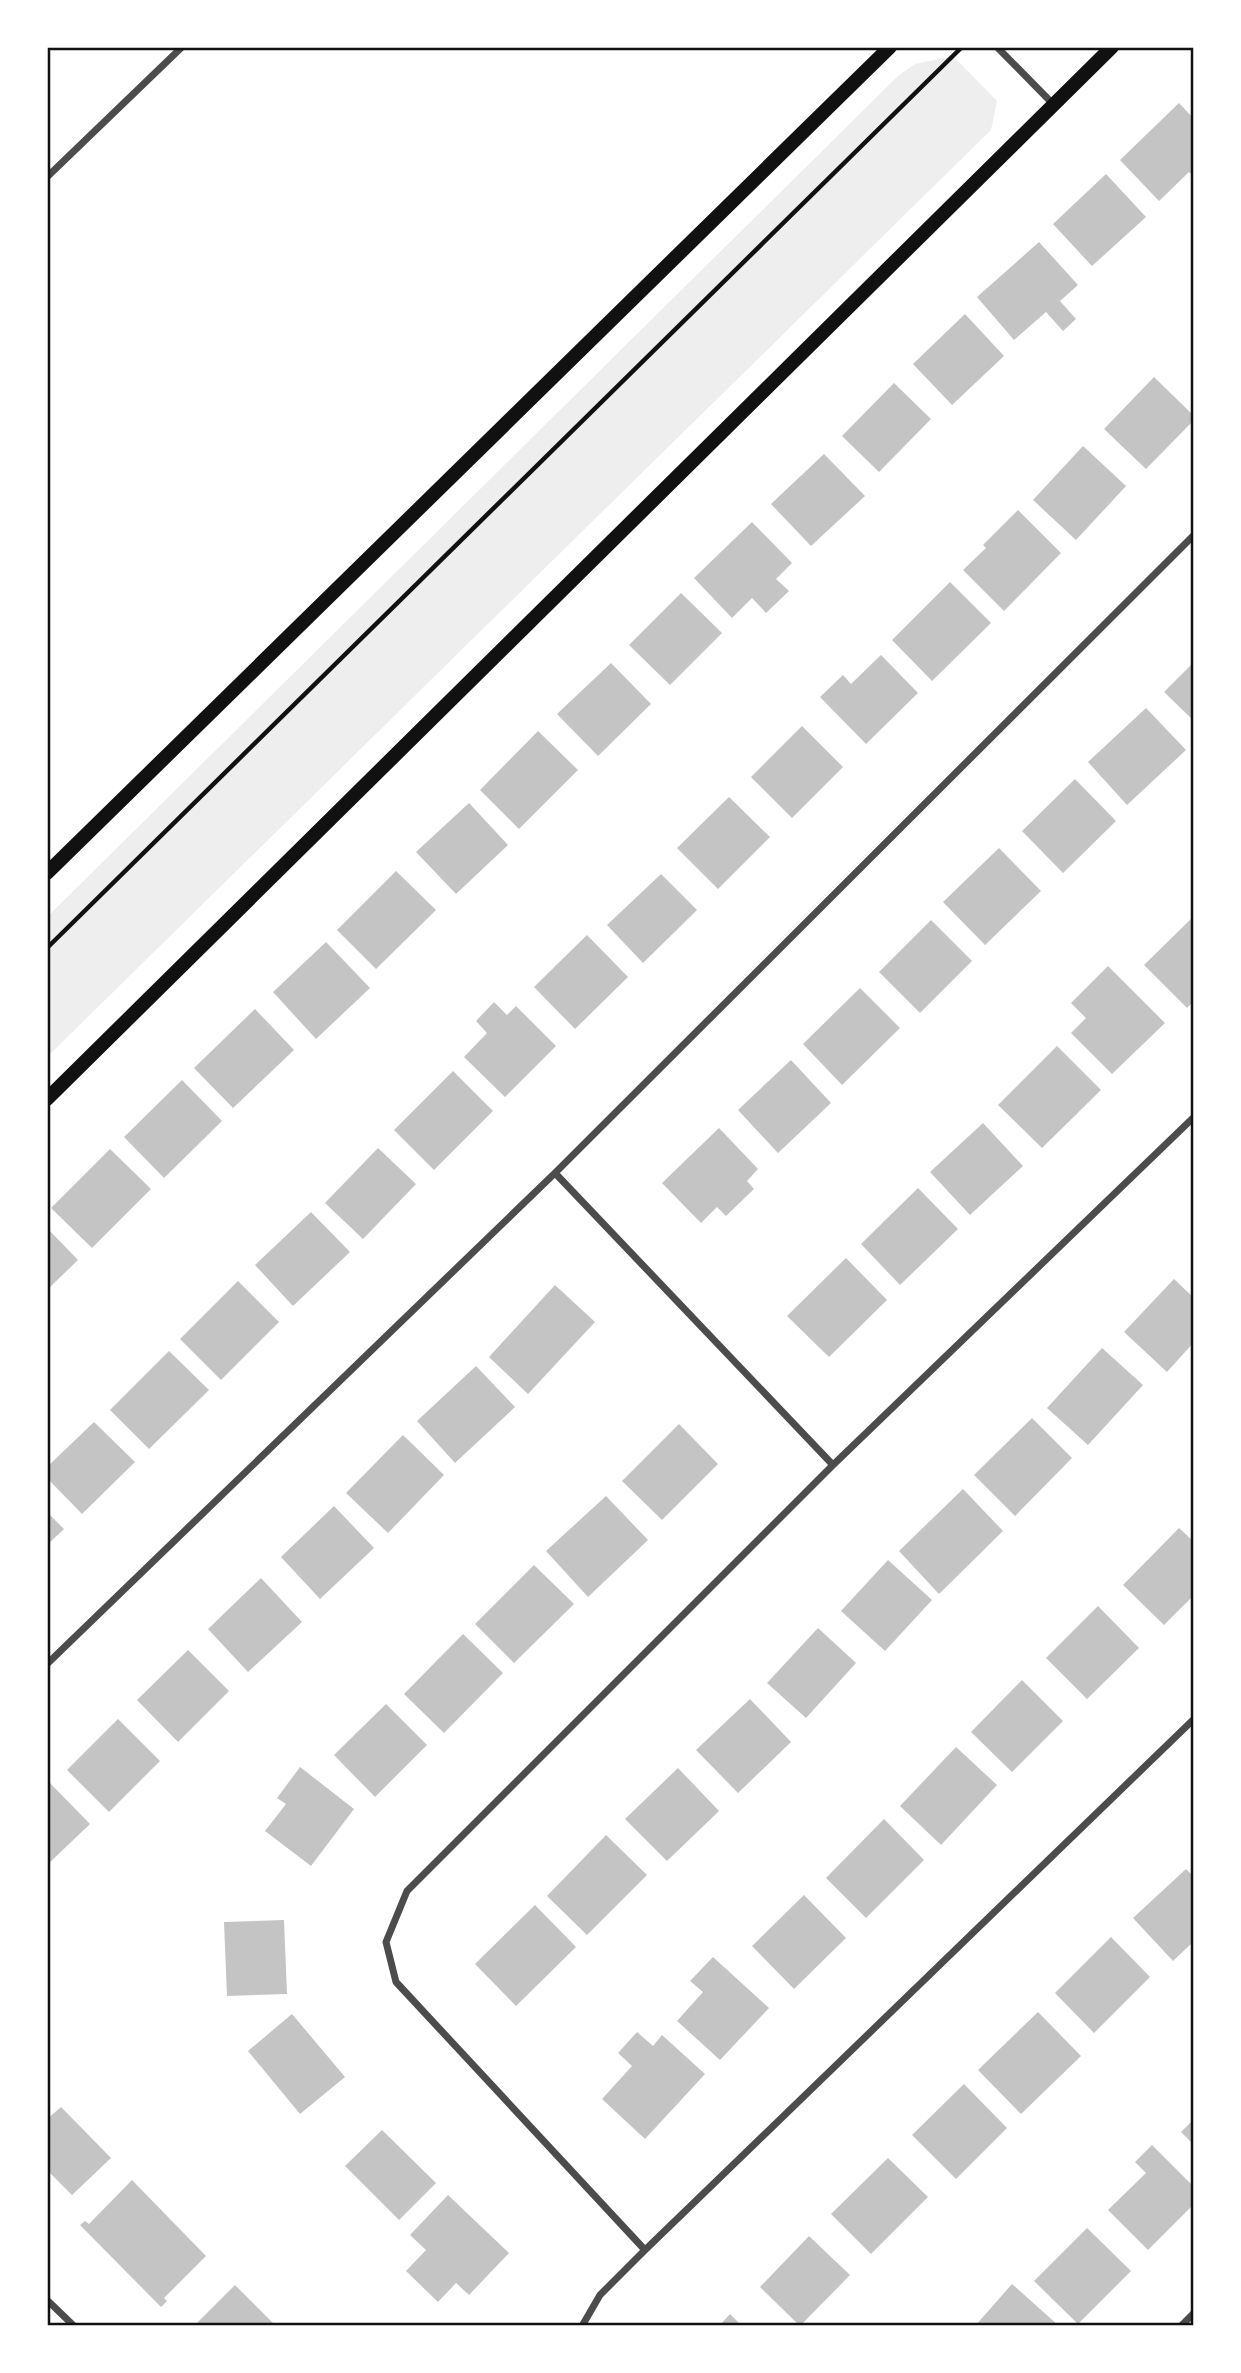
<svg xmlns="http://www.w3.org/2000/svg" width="1241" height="2373" font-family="'PT Sans',sans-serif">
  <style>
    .green { fill: #eee }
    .building { fill: #c4c4c4 }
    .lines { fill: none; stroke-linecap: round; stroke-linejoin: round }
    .path { stroke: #111; stroke-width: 4.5 }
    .minor { stroke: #4c4c4c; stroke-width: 7 }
    .secondary { stroke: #111; stroke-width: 14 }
    .neatline { fill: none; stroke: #111; stroke-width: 2.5 }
  </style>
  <rect width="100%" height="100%" fill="#fff"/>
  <path class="green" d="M953,56L997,101L991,130L47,1057V917L898,76L915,64Z"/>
  <path class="building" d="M1179,103L1194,119V177L1189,172L1159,201L1120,160Z
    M1106,174L1146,217L1092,266L1053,224Z
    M1039,242L1078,285L1060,301L1076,319L1063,331L1046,312L1014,340L977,297Z
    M965,314L1004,356L952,405L913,364Z
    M1154,377L1194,416V420L1146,469L1104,429Z
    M894,383L931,419L879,472L842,436Z
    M1083,446L1126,486L1076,540L1033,500Z
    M824,454L865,496L811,546L771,504Z
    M1018,510L1061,553L1004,611L963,570L986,548L983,545Z
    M752,522L792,563L776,579L789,591L766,613L752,598L732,618L694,578Z
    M950,582L991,623L932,681L892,640Z
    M681,593L722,633L670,685L629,645Z
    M881,655L918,693L866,744L820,697L843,675L851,684Z
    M1194,662V721L1164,692Z
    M611,663L651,704L598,756L557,714Z
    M1146,708L1186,750L1127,805L1088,762Z
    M802,726L843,767L792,818L751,777Z
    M538,731L578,770L519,829L480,790Z
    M1075,779L1116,821L1063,873L1022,831Z
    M729,797L770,837L718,889L677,848Z
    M469,803L508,845L456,894L416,852Z
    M999,848L1041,891L985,945L943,902Z
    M396,871L436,910L376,969L337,930Z
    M661,874L697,910L643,963L607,925Z
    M1194,916V1001L1187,1008L1144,965Z
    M931,920L972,961L920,1013L879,972Z
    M587,935L628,977L575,1029L534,987Z
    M326,942L370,988L316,1039L273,992Z
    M1108,966L1165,1023L1112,1074L1071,1033L1086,1018L1071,1003Z
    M860,988L900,1028L842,1085L803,1044Z
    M494,1002L507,1015L516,1006L556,1046L505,1097L464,1057L487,1033L476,1021Z
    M255,1009L294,1050L233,1108L194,1068Z
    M1057,1046L1101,1090L1042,1148L998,1105Z
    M791,1060L831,1103L778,1153L738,1110Z
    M453,1071L493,1111L434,1170L394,1130Z
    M182,1080L222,1121L164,1178L124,1137Z
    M983,1123L1023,1166L970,1215L930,1172Z
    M719,1128L758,1169L747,1181L754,1189L726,1216L717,1207L701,1223L662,1183Z
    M378,1148L416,1184L363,1239L325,1203Z
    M110,1149L151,1189L92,1248L51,1208Z
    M918,1188L958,1229L900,1285L861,1244Z
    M311,1212L350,1252L293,1306L255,1265Z
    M47,1228L78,1260L47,1290Z
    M846,1258L887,1300L829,1357L787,1316Z
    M1174,1279L1194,1298V1342L1167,1372L1124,1332Z
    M238,1281L279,1322L221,1380L180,1339Z
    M555,1285L595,1322L528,1394L489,1357Z
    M1102,1348L1143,1385L1088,1445L1047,1408Z
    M169,1351L209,1390L149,1449L110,1410Z
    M476,1366L515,1407L455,1463L417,1421Z
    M1032,1418L1072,1458L1015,1516L974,1475Z
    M94,1422L135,1462L82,1514L47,1478V1467Z
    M679,1424L718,1464L662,1520L622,1481Z
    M403,1435L444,1475L388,1533L346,1493Z
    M963,1489L1003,1531L939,1594L899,1551Z
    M606,1496L648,1540L588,1597L546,1551Z
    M334,1506L374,1548L320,1599L281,1557Z
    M47,1512L64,1529L47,1545Z
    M1179,1528L1194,1542V1595L1164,1625L1123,1585Z
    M888,1560L932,1600L885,1651L841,1611Z
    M534,1565L574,1604L514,1663L475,1624Z
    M261,1578L302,1622L248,1672L208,1629Z
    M1098,1606L1139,1648L1087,1699L1046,1658Z
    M818,1628L856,1663L806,1718L767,1683Z
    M463,1634L503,1673L444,1733L404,1694Z
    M188,1650L229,1691L178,1742L137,1700Z
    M1022,1680L1063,1721L1012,1772L971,1732Z
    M750,1699L791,1742L738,1793L696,1750Z
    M386,1704L427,1745L375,1797L334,1755Z
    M118,1719L160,1761L109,1812L67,1770Z
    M956,1747L997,1785L941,1845L900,1806Z
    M300,1767L354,1809L311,1866L265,1831L286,1804L277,1798Z
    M678,1768L719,1811L667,1861L625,1819Z
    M50,1783L90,1824L47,1865V1785Z
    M884,1819L924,1860L866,1918L826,1878Z
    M606,1835L647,1875L587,1935L547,1896Z
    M1186,1869L1194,1877V1941L1173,1961L1133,1918Z
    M804,1895L846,1938L794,1989L752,1946Z
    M535,1905L576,1947L516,2006L475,1964Z
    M284,1920L287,1994L227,1996L224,1922Z
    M1111,1937L1150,1977L1094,2033L1055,1993Z
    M713,1957L769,2008L720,2060L677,2021L703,1992L690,1981Z
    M1038,2012L1081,2056L1021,2114L978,2070Z
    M292,2014L345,2077L300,2114L248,2051Z
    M637,2032L653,2046L662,2035L705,2074L645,2139L602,2099L632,2066L618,2053Z
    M964,2084L1007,2128L956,2179L912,2135Z
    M61,2107L111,2158L72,2195L47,2170V2119Z
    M1194,2119V2145L1181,2132Z
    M382,2130L436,2183L399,2220L345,2166Z
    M1152,2145L1194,2187V2204L1148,2250L1108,2210L1146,2173L1135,2162Z
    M888,2158L928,2197L871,2254L831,2214Z
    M132,2180L206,2256L164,2298L167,2301L161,2307L80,2225L85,2221L89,2224Z
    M448,2195L509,2253L469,2295L456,2283L438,2302L406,2271L426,2250L410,2235Z
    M1087,2228L1131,2271L1078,2324L1034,2281Z
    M809,2236L850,2275L800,2326L760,2287Z
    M1012,2284L1059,2326H975Z
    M235,2285L276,2326H194Z
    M730,2314L742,2326H719Z"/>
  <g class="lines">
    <path class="path" d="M47,948L962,47"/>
    <path class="minor" d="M997,47L1053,104
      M47,177L182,47
      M555,1173L833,1465
      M47,1664L555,1173L1194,535
      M645,2250L396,1982L386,1942L407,1891L833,1465L1194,1117
      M47,2300L74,2326
      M582,2326L600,2295L645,2250L1194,1719
      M1181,2326L1194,2313"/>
    <path class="secondary" d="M47,873L890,47
      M47,1099L1112,47"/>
  </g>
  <rect width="1241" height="2373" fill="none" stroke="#ffffff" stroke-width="98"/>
  <rect x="49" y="49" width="1143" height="2275" class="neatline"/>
</svg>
